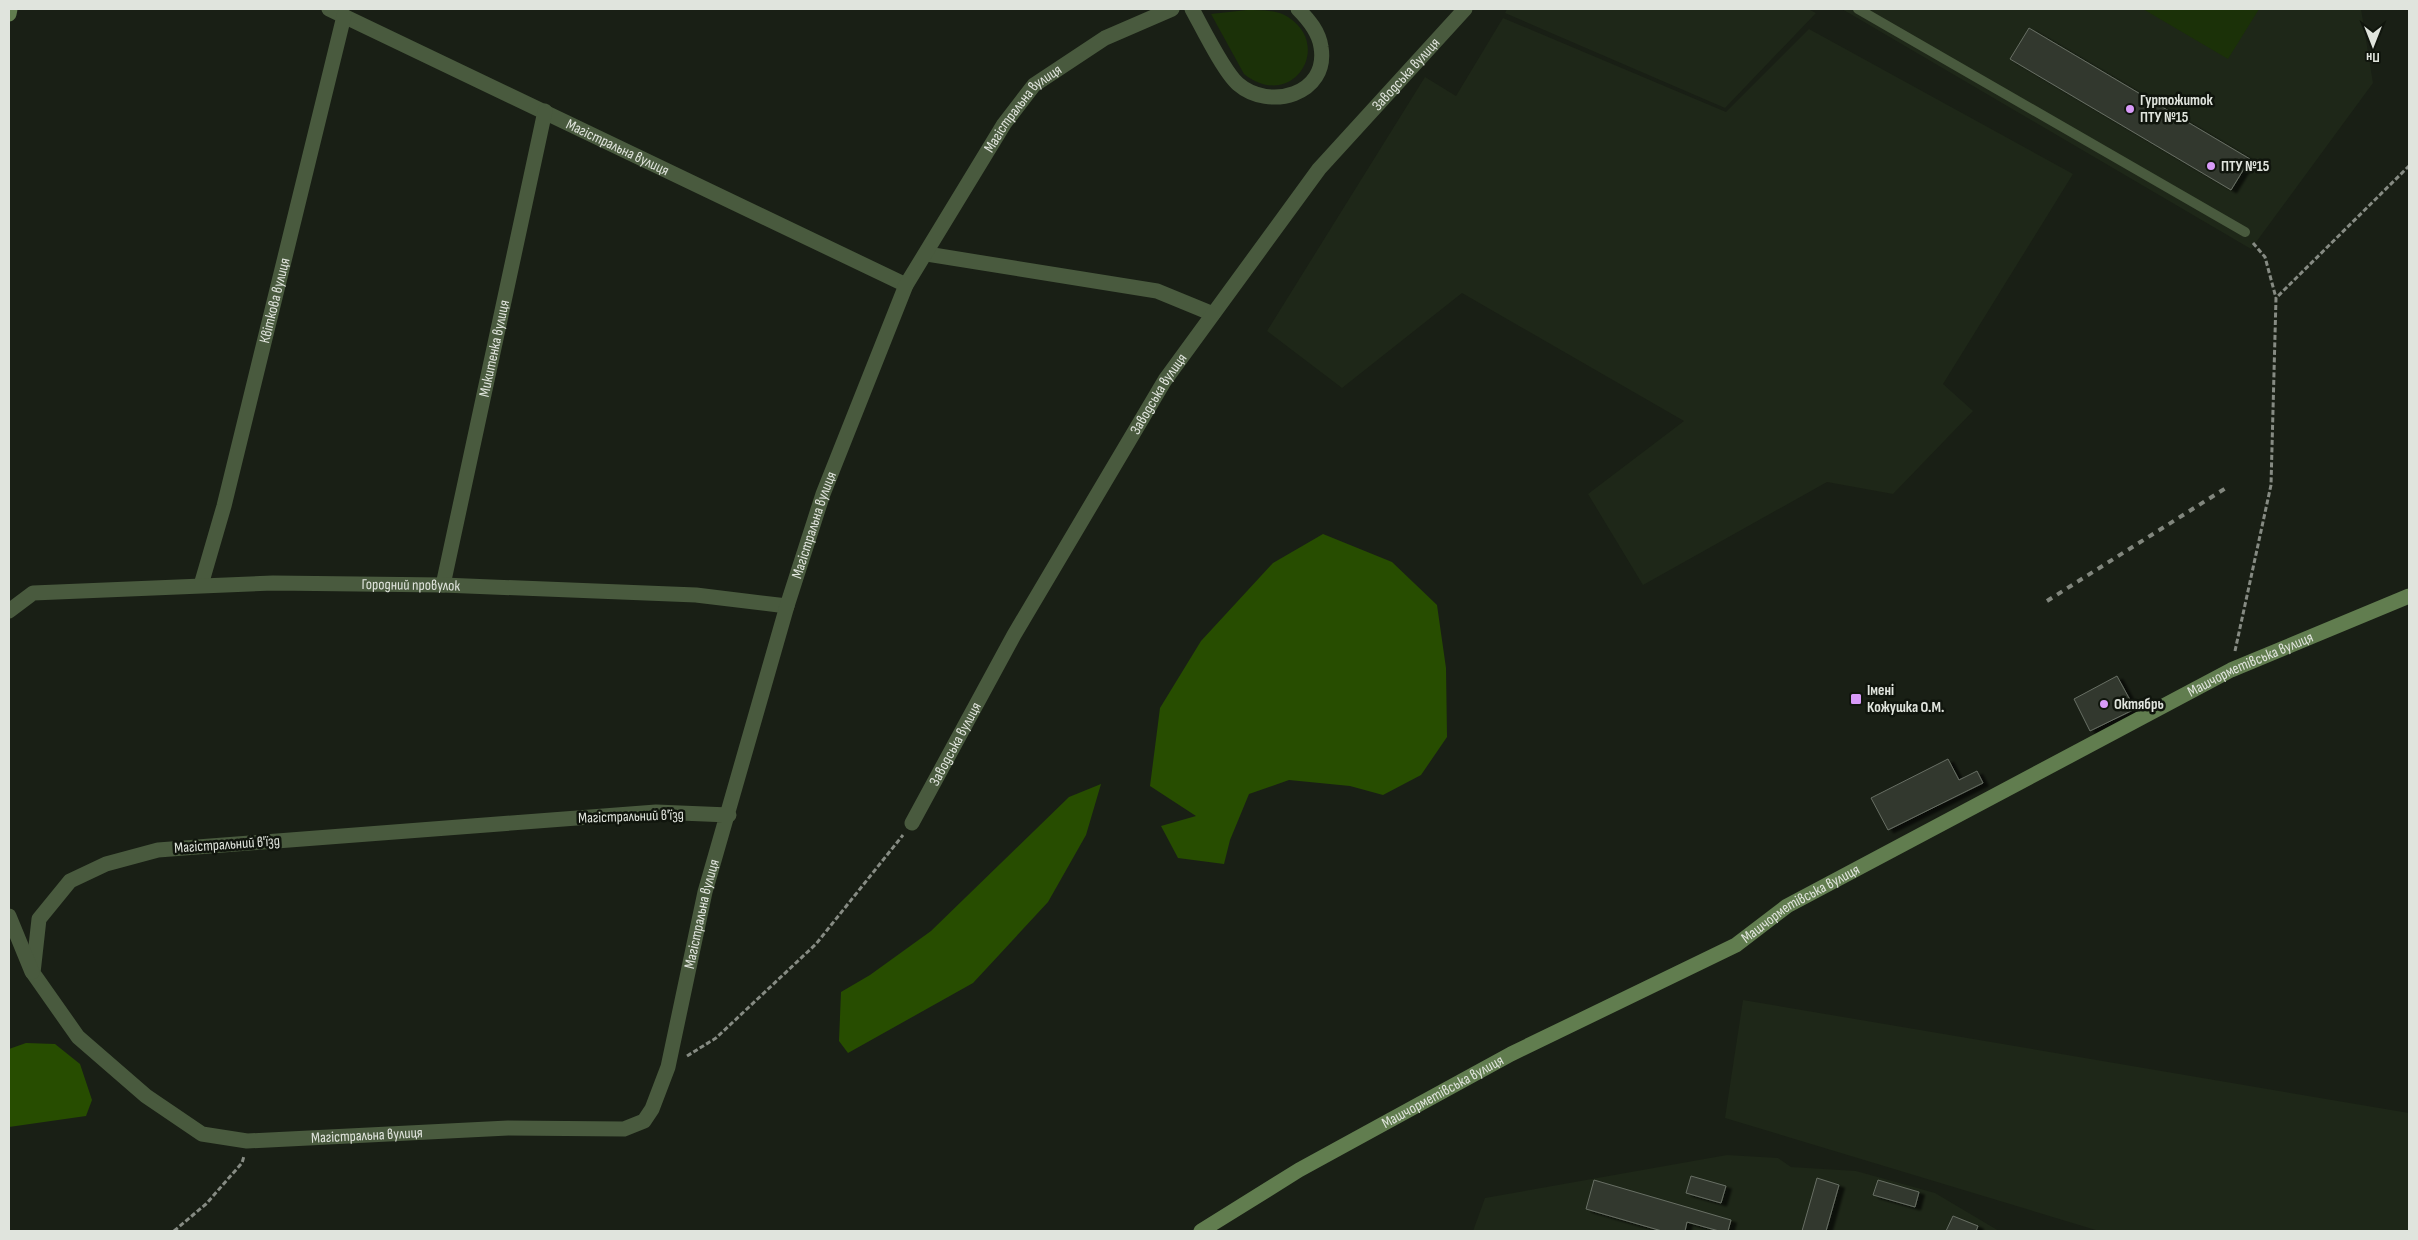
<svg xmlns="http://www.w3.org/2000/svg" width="2418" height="1240" font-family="'Sofia Sans Condensed',sans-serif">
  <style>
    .built { fill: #1e2718 }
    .green { fill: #1b3108 }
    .water { fill: #274d00 }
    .building { fill: #32382e; stroke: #686f64; filter: url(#shadow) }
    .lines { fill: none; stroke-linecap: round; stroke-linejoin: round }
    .path { stroke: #868b83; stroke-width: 3; stroke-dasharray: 5 2.5; stroke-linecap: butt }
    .lane { stroke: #495a3e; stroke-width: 10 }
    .street { stroke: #495a3e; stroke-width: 15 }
    .secondary { stroke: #617d4f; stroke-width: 15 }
    .rail { stroke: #81867d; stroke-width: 4; stroke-dasharray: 6 6; stroke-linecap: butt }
    .poi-dot { fill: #d89af8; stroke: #10150d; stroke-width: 2 }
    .labels { text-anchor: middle; stroke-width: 5; stroke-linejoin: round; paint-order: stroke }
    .street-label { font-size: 15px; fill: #e0e4dd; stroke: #10150d }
    .poi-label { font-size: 15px; font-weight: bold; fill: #e0e4dd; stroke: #10150d; text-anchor: start }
  </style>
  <defs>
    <filter id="shadow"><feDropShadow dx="5.5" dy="3" stdDeviation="1" flood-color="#0009"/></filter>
  </defs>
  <rect width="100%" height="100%" fill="#191f15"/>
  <path class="built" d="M1507,9H1808L1816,13L1725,108L1505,13Z
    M1842,9H2361L2373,83L2251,249Z
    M1503,18L1726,112L1809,29L2073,174L1943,384L1973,411L1893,494L1827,482L1643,585L1588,494L1684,421L1462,293L1342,388L1267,331L1425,77L1456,96Z
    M1743,1000L2409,1113V1231H2099L1725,1118Z
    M1727,1155L1778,1158L1791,1167L1856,1171L1935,1193L1999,1231H1473L1485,1198Z"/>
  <path class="green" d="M2143,9H2259L2228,59Z
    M1247,10C1260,10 1277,10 1288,17C1334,46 1292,112 1244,74L1211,14Z"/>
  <path class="water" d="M1323,534L1392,562L1437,605L1446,668L1447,737L1421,775L1383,795L1350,786L1289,780L1249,794L1230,840L1224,864L1178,858L1161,826L1196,816L1150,786L1160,708L1201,641L1273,563Z
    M1101,784L1086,835L1048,902L973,983L848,1053L839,1041L841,992L870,975L931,931L1069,797Z
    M26,1043L55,1044L80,1064L92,1100L86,1116L9,1127V1049Z"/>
  <path class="building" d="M2029,28L2250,159L2231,190L2010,59Z
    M2117,676L2135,709L2090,731L2074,699Z
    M1948,759L1959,780L1977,771L1983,783L1888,830L1871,798Z
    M1691,1176L1726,1186L1721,1203L1686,1193Z
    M1817,1178L1839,1185L1826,1231H1802Z
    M1594,1180L1731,1220L1728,1231H1719L1687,1222L1685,1231H1662L1586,1209Z
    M1878,1180L1919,1192L1915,1207L1873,1195Z
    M1953,1216L1978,1226L1976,1231H1946Z"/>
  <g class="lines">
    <path class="path" d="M2253,243L2265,257L2276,298
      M2235,651L2271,485L2276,298L2409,166
      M687,1056L716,1038L816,944L903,835
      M174,1231L206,1204L242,1163L244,1156"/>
    <path class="lane" d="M1858,9L2245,232"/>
    <g class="street">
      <path id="s1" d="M329,9L906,285"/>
      <path d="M1192,9C1202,27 1224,72 1238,84C1269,111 1329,95 1321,47C1319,32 1309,20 1298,9"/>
      <path d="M927,254L1157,291L1213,314"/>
      <path id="s2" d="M201,585L224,506L344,16"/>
      <path id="s3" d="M443,585L545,111"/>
      <path id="s4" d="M9,611L33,593L273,583L443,585L696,595L787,606"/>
      <path id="s5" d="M729,815L656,812L158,850L106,864L70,881L39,919L33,973L78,1037L146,1096L202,1134L247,1141L508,1128L624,1129L644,1121L652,1109L668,1067L705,892L787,606L823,494L906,285L1004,124L1034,85L1105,38L1172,9"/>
      <path id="s6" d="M912,823L1014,635L1165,380L1319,169L1465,9"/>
      <path d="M9,916L32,972"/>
    </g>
    <g class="secondary">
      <path d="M9,14L10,9"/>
      <path id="s7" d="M1201,1231L1299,1170L1511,1054L1736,945L1787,906L2231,670L2409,596"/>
    </g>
    <path class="rail" d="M2047,601L2229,486"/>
  </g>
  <g class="poi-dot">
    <circle cx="2130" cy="109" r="5"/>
    <circle cx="2211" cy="166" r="5"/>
    <rect x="1850" y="693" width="12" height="12" rx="2.5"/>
    <circle cx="2104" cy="704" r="5"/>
  </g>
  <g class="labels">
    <g class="street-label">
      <text dy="5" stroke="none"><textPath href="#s6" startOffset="900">Заводська вулиця</textPath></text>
      <text dy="5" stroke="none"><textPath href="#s5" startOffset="2541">Магістральна вулиця</textPath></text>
      <text dy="5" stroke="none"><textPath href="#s1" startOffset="320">Магістральна вулиця</textPath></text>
      <text dy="5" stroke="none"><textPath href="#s2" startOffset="294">Квіткова вулиця</textPath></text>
      <text dy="5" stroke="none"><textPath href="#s3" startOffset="242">Микитенка вулиця</textPath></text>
      <text dy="5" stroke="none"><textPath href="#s6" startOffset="495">Заводська вулиця</textPath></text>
      <text dy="5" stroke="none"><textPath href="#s5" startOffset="2071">Магістральна вулиця</textPath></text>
      <text dy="5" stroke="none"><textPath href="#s4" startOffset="408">Городний провулок</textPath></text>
      <text dy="5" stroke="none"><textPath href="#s7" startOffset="1194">Машчорметівська вулиця</textPath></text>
      <text dy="5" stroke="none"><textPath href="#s6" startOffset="90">Заводська вулиця</textPath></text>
      <text transform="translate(631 816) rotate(-2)" y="5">Магістральний в'їзд</text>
      <text transform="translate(227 844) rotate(-4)" y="5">Магістральний в'їзд</text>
      <text dy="5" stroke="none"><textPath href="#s7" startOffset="684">Машчорметівська вулиця</textPath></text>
      <text dy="5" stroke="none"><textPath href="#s5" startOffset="1666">Магістральна вулиця</textPath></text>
      <text dy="5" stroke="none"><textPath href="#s7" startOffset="279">Машчорметівська вулиця</textPath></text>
      <text dy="5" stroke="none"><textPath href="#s5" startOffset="1171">Магістральна вулиця</textPath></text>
    </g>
    <g class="poi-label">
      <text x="2140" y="105">Гуртожиток<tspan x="2140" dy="17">ПТУ №15</tspan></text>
      <text x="2221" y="171">ПТУ №15</text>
      <text x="1867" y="695">Імені<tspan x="1867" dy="17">Кожушка О.М.</tspan></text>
      <text x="2114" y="709">Октябрь</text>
    </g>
  </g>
  <rect width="2418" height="1240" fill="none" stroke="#e0e4dd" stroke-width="20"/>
  <g transform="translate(2373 45) rotate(180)" stroke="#10150d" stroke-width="4" paint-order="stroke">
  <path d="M0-4L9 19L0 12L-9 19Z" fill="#e0e4dd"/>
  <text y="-8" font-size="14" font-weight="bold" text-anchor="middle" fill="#e0e4dd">Пн</text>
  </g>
</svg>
